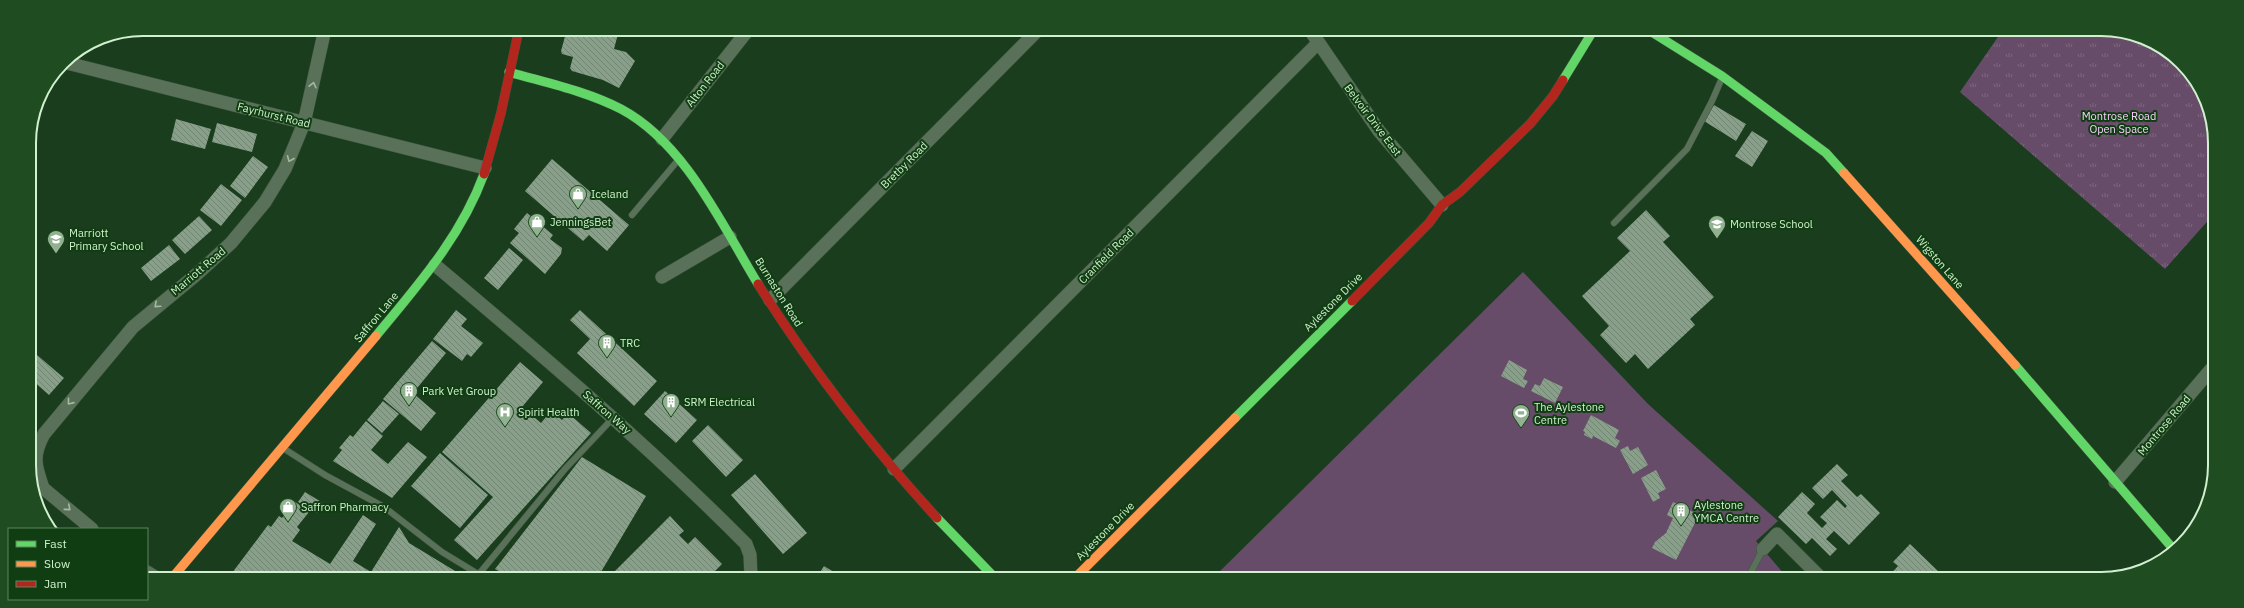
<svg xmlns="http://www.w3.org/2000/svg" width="2244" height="608" font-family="'IBM Plex Sans',sans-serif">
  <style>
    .green { fill: #674c6a }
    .park { fill: url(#park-tufts) }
    .building { fill: url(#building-back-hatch) }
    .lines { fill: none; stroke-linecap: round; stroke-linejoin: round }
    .lane-casing { stroke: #3a543b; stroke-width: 7 }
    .street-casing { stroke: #3a543b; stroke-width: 14 }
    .fast-casing { stroke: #3a543b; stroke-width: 10 }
    .slow-casing { stroke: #3a543b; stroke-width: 10 }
    .jam-casing { stroke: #3a543b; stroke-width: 10 }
    .lane { stroke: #597059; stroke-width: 6 }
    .street { stroke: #597059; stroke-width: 13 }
    .fast { stroke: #63d668; stroke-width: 9 }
    .slow { stroke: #ff974d; stroke-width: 9 }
    .jam { stroke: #b3261e; stroke-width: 9 }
    .oneway { stroke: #a1bda0 }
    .labels { text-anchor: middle; stroke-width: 4; stroke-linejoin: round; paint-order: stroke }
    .street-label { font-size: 11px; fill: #d1f0cf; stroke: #103e12 }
    .park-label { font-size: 11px; fill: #fbd2ff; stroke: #103e12 }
    .poi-label { font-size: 11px; fill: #d1f0cf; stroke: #103e12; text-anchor: start }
    .rim { fill: none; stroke: #d1f0cf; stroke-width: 2 }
  </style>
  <defs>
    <pattern id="park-tufts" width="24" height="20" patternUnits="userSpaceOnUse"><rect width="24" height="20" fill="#674c6a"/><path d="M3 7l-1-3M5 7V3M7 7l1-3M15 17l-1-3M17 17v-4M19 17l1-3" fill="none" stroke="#7c667e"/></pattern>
    <pattern id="building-back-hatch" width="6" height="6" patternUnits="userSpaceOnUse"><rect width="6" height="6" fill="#889f8a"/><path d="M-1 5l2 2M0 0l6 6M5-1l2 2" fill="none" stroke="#728573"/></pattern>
  </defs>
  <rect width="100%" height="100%" fill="#193d1d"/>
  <path class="green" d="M1523,272L1648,404L1778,521L1756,541L1784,574L1779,578H1213Z"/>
  <path class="park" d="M2002,31H2123L2182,63L2213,121V215L2165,269L1960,92Z"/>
  <path class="building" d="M567,29L619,30L614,49L626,52L635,61L619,88L603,80L572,71L570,68L573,57L562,54L561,51Z
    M1714,105L1746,124L1736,141L1704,121Z
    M176,119L211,129L205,149L171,140Z
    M217,123L257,134L252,152L212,142Z
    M1752,131L1768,141L1752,167L1735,156Z
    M253,156L268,167L245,198L230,186Z
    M552,159L629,225L607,251L589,235L583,241L525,191Z
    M221,184L242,200L221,226L200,210Z
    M1646,210L1670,236L1663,242L1714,297L1690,319L1695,325L1648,369L1635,354L1626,363L1600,335L1609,326L1582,296L1630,251L1617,238Z
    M527,213L553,235L550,239L562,248L561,254L545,274L510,243L519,233L514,229Z
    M199,216L212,230L185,254L172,240Z
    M169,245L180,259L151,281L141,268Z
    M509,248L523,260L498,290L484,278Z
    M456,310L467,319L461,326L483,343L471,357L467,354L462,361L433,339Z
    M580,310L657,381L634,406L577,353L590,339L570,320Z
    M432,341L446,353L413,393L436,413L421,431L383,399Z
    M30,349L64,378L49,395L31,379Z
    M1509,360L1527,370L1523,379L1528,381L1524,388L1501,376Z
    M520,362L543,382L522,407L541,423L551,411L562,420L568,413L591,433L477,560L454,540L493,497L442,452Z
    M1544,378L1563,387L1555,403L1531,391L1535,384L1540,386Z
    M665,391L697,420L676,443L644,414Z
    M383,401L399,414L382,433L367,420Z
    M1591,415L1619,430L1615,438L1620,441L1616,448L1593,436L1592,439L1584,435L1585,432L1583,431Z
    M366,421L383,436L371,450L388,464L408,442L427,457L392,498L333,461L342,450L339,448L350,435L353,437Z
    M708,425L743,460L726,477L692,441Z
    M1628,446L1630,451L1638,447L1648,465L1633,474L1620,450Z
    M440,453L488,495L460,528L411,486Z
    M582,457L646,496L598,577H509L495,569Z
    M1837,464L1848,475L1841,481L1857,497L1861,494L1880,513L1849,545L1834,531L1826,539L1837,549L1830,556L1812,538L1806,544L1778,517L1802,492L1815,504L1807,513L1822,528L1827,523L1820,517L1837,500L1845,508L1847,506L1832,490L1823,499L1812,488Z
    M1656,470L1666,489L1658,493L1660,498L1653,502L1641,478Z
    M755,474L807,533L783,554L731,495Z
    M305,492L323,503L317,513L298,502Z
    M294,501L309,512L297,527L300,530L292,541L330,564L363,515L376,524L353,561L371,572L399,527L409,543L465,577H229L268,525L271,527L279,516L282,518Z
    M1673,502L1699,515L1676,560L1652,548L1655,542L1666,533L1673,518L1667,515Z
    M670,516L684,531L679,535L688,544L695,537L722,564L710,576L711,577H609Z
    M1910,544L1941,574L1936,579H1886L1898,566L1893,562Z
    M824,566L842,577H817Z"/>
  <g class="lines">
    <defs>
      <path id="lane" d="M632,215L679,159
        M1614,223L1687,149L1712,101L1722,78
        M283,448L325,475L384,507L442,552L483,577
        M479,574L565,469L613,418
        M1745,578L1751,572L1763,549"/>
      <path id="street" d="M1310,30L1379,131L1442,205
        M63,62L485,168
        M662,139L748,30
        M435,265C542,355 648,445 746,544L750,555L751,577
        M662,277L730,237
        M770,300L1038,30
        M894,469L1318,43
        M2115,482L2213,367
        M31,484L43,488L92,529
        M43,488C35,465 32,456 44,434L133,327L197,274L231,243L265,202L285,169L304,123L325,29
        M1763,549L1777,534L1821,578
        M147,572L155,577"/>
      <path id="fast" d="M1650,31L1722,76L1826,153L1844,173
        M509,72C547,83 586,91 621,109C685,143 722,225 758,284
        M1563,80L1593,31
        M376,336C418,285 461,237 484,174
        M2015,365L2175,551
        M1235,418L1352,301
        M937,518L995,578"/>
      <path id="slow" d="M1844,173L2015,365
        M173,577L376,336
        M1075,578L1235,418"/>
      <path id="jam" d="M484,174L501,113L519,29
        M758,284C811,368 870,445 937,518
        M1352,301L1429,223L1442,205L1460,192L1530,124L1553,96L1563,80"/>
    </defs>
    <use href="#lane" class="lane-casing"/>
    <use href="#street" class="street-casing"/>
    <use href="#fast" class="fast-casing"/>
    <use href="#slow" class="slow-casing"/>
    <use href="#jam" class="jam-casing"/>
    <use href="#lane" class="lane"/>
    <use href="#street" class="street"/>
    <use href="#fast" class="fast"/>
    <use href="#slow" class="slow"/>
    <use href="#jam" class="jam"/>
  </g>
  <defs><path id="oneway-chevron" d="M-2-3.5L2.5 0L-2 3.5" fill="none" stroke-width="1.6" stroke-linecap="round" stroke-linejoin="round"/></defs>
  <g class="oneway">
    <use href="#oneway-chevron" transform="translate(313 85) rotate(-77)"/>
    <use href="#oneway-chevron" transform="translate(290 159) rotate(112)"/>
    <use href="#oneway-chevron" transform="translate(157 305) rotate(138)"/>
    <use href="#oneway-chevron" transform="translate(70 402) rotate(129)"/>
    <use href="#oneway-chevron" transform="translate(68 508) rotate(41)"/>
  </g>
  <defs>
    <symbol id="shop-pin" viewBox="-11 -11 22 30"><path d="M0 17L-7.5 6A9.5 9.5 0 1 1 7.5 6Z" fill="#91b191" stroke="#103e12"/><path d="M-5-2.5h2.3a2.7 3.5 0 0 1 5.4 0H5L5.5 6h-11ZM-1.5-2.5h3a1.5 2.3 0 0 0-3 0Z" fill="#fff"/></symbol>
    <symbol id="school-pin" viewBox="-11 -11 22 30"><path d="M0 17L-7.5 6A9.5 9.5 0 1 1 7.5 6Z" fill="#91b191" stroke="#103e12"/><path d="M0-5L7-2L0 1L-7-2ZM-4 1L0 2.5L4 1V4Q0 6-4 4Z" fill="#fff"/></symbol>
    <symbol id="building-pin" viewBox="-11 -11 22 30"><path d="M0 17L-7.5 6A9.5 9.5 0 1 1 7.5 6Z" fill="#91b191" stroke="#103e12"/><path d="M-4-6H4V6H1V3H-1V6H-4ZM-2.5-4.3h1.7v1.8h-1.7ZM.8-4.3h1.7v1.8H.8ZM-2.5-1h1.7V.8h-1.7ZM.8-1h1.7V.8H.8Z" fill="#fff"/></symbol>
    <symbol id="hospital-pin" viewBox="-11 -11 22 30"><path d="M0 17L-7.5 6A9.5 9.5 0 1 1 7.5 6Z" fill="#91b191" stroke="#103e12"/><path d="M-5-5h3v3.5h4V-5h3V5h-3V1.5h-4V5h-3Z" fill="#fff"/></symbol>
    <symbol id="stadium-pin" viewBox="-11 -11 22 30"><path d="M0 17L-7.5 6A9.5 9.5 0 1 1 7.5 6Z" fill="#91b191" stroke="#103e12"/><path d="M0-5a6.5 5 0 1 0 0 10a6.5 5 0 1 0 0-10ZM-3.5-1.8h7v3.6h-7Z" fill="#fff"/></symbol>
  </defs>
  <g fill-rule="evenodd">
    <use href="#shop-pin" x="568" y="184" width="20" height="27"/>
    <use href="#shop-pin" x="527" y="212" width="20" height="27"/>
    <use href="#school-pin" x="1707" y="214" width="20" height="27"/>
    <use href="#school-pin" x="46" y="229" width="20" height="27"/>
    <use href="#building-pin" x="597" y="333" width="20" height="27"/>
    <use href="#building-pin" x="399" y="381" width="20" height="27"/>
    <use href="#building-pin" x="661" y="392" width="20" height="27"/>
    <use href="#hospital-pin" x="495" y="402" width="20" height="27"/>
    <use href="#stadium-pin" x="1511" y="403" width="20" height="27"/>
    <use href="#shop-pin" x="278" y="497" width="20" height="27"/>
    <use href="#building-pin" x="1671" y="501" width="20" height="27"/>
  </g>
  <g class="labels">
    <g class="street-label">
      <text transform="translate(705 84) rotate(-52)" y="4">Alton Road</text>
      <text transform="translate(274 115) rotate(14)" y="4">Fayrhurst Road</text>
      <text transform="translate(1373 120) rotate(53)" y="4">Belvoir Drive East</text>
      <text transform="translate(904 165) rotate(-45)" y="4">Bretby Road</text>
      <text transform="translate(1106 256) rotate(-45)" y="4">Cranfield Road</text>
      <text transform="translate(1940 262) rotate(49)" y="4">Wigston Lane</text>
      <text transform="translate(198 271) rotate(-40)" y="4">Marriott Road</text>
      <text transform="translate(779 292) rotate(58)" y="4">Burnaston Road</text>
      <text transform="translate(1333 302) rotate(-45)" y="4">Aylestone Drive</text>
      <text transform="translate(376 317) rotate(-50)" y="4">Saffron Lane</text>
      <text transform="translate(607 412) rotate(41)" y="4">Saffron Way</text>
      <text transform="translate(2164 425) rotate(-50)" y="4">Montrose Road</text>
      <text transform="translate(1105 531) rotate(-45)" y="4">Aylestone Drive</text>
    </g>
    <g class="park-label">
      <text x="2119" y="120">Montrose Road<tspan x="2119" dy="13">Open Space</tspan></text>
    </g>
    <g class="poi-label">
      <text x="591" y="198">Iceland</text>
      <text x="550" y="226">JenningsBet</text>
      <text x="1730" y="228">Montrose School</text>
      <text x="69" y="237">Marriott<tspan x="69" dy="13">Primary School</tspan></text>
      <text x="620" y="347">TRC</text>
      <text x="422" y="395">Park Vet Group</text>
      <text x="684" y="406">SRM Electrical</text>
      <text x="1534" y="411">The Aylestone<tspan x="1534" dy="13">Centre</tspan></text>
      <text x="518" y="416">Spirit Health</text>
      <text x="1694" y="509">Aylestone<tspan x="1694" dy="13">YMCA Centre</tspan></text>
      <text x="301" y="511">Saffron Pharmacy</text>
    </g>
  </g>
  <path d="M0 0H2244V608H0ZM143 36H2101A107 107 0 0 1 2208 143V465A107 107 0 0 1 2101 572H143A107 107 0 0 1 36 465V143A107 107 0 0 1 143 36Z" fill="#1f4c21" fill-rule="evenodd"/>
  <path class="rim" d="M143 36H2101A107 107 0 0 1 2208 143V465A107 107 0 0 1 2101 572H143A107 107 0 0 1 36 465V143A107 107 0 0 1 143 36Z"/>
  <rect x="8" y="528" width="140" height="72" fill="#103e12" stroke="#5d855e"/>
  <rect x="16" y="541" width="20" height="6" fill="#63d668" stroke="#5d855e"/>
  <text x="44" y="548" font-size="12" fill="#d1f0cf">Fast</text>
  <rect x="16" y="561" width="20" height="6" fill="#ff974d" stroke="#5d855e"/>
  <text x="44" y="568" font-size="12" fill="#d1f0cf">Slow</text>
  <rect x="16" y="581" width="20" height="6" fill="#b3261e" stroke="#5d855e"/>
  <text x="44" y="588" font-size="12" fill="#d1f0cf">Jam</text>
</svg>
